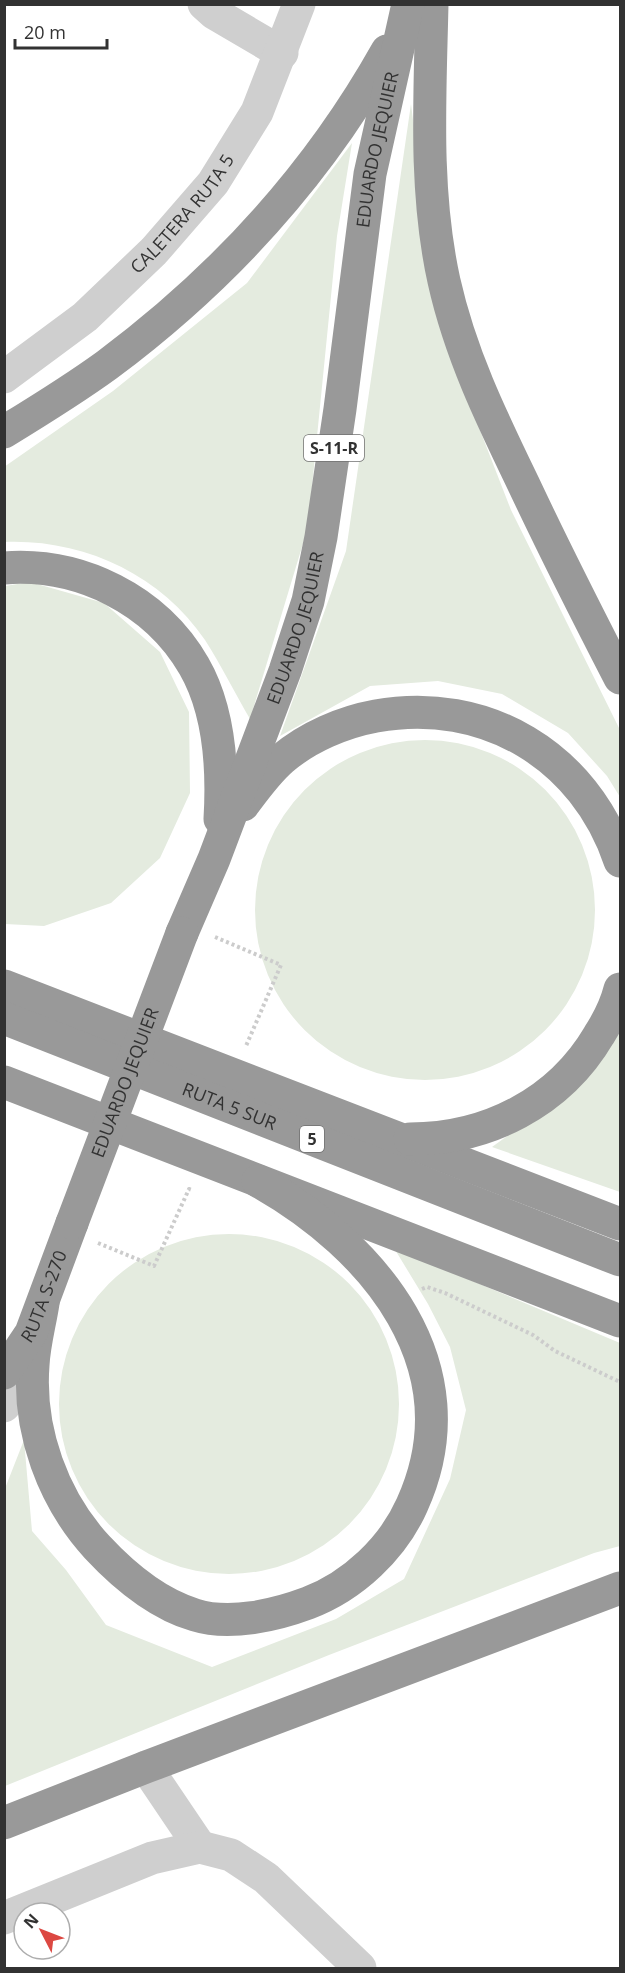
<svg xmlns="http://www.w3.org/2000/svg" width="625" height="1973" font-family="'Open Sans',sans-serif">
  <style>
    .green { fill: #e4ebdf }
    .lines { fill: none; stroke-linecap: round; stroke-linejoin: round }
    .path { stroke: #ccc; stroke-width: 4; stroke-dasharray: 3 3; stroke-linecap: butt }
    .minor { stroke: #cfcfcf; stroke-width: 33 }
    .highway { stroke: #999; stroke-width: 33 }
    .highway-bridge { stroke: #999; stroke-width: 33 }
    .labels { text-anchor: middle; stroke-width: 6; stroke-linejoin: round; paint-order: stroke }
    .shield { fill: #fff; stroke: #707070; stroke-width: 1.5 }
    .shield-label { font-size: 16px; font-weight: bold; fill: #323232 }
    .street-label { font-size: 18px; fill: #323232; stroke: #fff }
  </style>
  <rect width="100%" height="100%" fill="#fff"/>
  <path class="green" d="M411,104L438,322L511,510L620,730V797L607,776L568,733L502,694L438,681L370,686L280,736L346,551Z
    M352,143L337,236L308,527L250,719C235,693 221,665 205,640C160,574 83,539 5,542L4,467L113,391L247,283Z
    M30,582L104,603L160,652L189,712L190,793L160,858L111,903L44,926L5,924V586Z
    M255 910a170 170 0 1 1 340 0a170 170 0 1 1-340 0Z
    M620,1031V1192L492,1147L574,1088Z
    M59 1404a170 170 0 1 1 340 0a170 170 0 1 1-340 0Z
    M394,1248L620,1343V1546L594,1553L329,1655L5,1786L4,1491L24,1440L32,1531L66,1570L106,1625L212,1667L336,1619L404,1579L450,1479L466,1410L450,1347L428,1304Z"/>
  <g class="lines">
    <path class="path" d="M215,937L281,965L246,1046
      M98,1243L154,1266L189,1189L192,1190
      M422,1289L427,1287L445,1293L533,1335L555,1351L620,1382"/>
    <g class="minor">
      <path d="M204,4L214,13L282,53"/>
      <path id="s1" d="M4,377L85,317L154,251L213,183L257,112L299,4"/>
      <path d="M4,1406L27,1346"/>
      <path d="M146,1767L200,1847"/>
      <path d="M4,1918L152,1858L200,1847L231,1855L266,1878L360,1968"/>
    </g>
    <g class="highway">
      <path d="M432,4C430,96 424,191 444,281C460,353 491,417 523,483C554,549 587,614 620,678"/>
      <path d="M4,432C40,410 74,389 107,365C221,280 318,174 387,51"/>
      <path d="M4,568C80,562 156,600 194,666C220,711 223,769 220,819"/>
      <path d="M243,805C255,789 267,772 282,759C308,737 343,722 376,716C485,696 585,756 620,861"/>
      <path id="s2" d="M182,933L214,859L285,671L308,601L321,537L340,409L370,174L408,4"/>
      <path d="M4,986L620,1224"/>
      <path id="s3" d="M4,1018L620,1260"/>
      <path d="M4,1082L620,1321"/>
      <path d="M410,1139C487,1139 559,1103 599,1035C608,1021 616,1005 620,989"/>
      <path d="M43,1303C40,1323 34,1344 33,1365C28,1431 53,1499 97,1547C124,1576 158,1604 195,1615C230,1626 276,1615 308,1603C353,1586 393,1548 412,1505C475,1366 374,1246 258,1181"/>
      <path id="s4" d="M4,1373L31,1333L72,1223"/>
      <path d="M4,1823L146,1767L620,1588"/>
    </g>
    <path class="highway-bridge" id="s5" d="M72,1223L182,933"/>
  </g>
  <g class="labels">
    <g class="shield">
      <rect x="304" y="435" width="60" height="26" rx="4.5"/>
      <rect x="300" y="1126" width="24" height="26" rx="4.5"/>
    </g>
    <g class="shield-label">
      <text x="334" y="454">S-11-R</text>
      <text x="312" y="1145">5</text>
    </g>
    <g class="street-label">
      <text dy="6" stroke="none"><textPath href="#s2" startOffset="812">EDUARDO JEQUIER</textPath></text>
      <text dy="6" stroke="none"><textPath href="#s1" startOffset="243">CALETERA RUTA 5</textPath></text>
      <text dy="6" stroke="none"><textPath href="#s2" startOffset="326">EDUARDO JEQUIER</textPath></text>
      <text dy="6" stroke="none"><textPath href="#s5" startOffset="150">EDUARDO JEQUIER</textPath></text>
      <text dy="6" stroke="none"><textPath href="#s3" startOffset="242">RUTA 5 SUR</textPath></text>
      <text dy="6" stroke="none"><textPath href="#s4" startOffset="87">RUTA S-270</textPath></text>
    </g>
  </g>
  <rect width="625" height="1973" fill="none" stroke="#323232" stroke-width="12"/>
  <g transform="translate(42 1931) rotate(312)"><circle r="28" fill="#ffffff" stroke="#adadad" stroke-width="1.5"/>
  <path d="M0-4.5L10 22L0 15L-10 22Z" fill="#dc4842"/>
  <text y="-9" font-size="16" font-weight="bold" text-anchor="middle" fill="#323232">N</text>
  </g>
  <path d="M15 39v9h92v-9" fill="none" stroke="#323232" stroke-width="3"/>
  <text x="24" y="39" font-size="18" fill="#323232" stroke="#ffffff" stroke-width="4.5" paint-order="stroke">20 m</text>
</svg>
